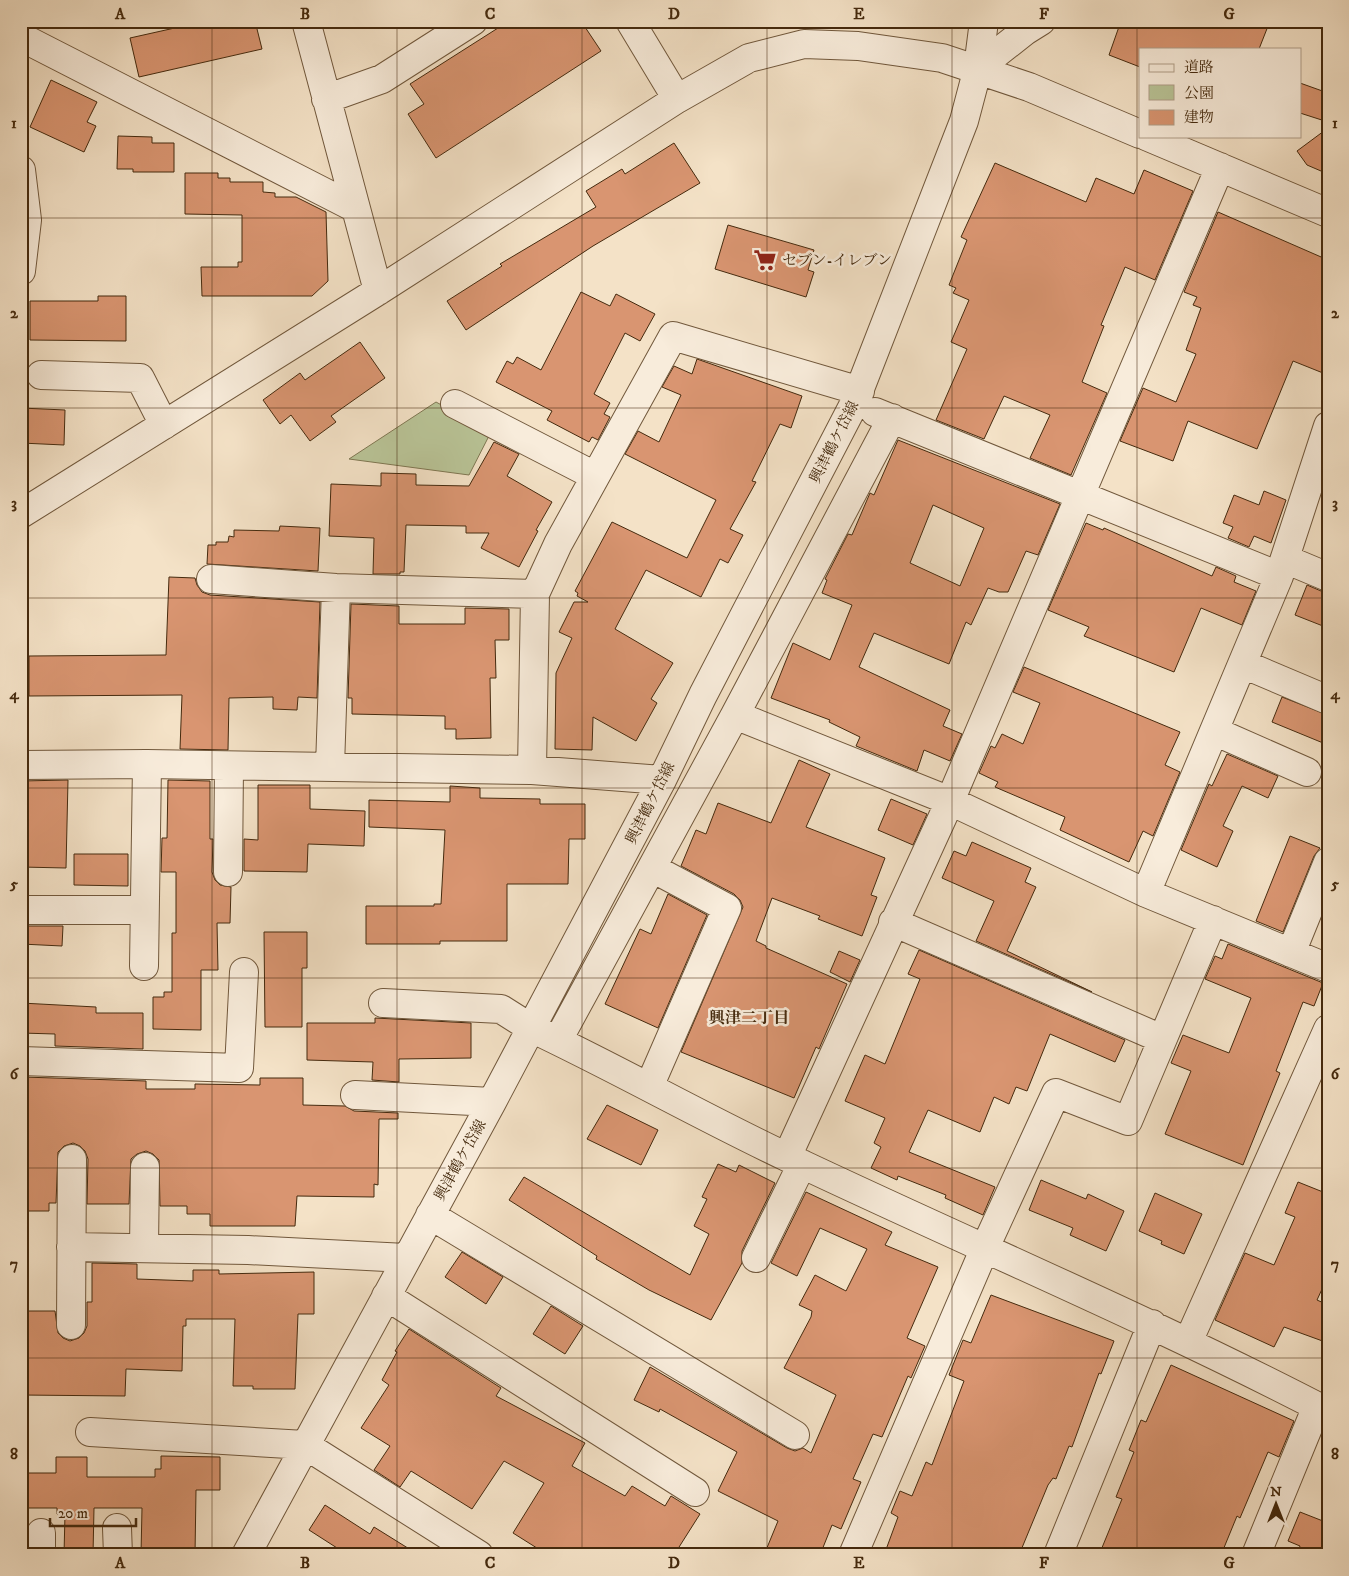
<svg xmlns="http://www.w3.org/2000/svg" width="1349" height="1576" font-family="'IM FELL DW Pica','Noto Serif JP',serif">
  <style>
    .green { fill: #b9c497; stroke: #7f7752 }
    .building { fill: #d99571; stroke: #452a0e; fill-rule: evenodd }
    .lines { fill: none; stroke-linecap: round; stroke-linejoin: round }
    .minor-casing { stroke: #71583c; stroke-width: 30 }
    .minor { stroke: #f8ecdb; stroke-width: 28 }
    .grid { fill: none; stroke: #452a0e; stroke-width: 1; stroke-opacity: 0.55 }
    .labels { text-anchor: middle; stroke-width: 5; stroke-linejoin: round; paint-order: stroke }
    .poi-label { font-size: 15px; fill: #452a0e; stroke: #f8ecdb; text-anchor: start }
    .street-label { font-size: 15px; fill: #452a0e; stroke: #f8ecdb }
    .neighbourhood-label { font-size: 16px; font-weight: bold; fill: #452a0e; stroke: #f8ecdb }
    .neatline { fill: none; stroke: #452a0e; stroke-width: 2 }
    .grid-label { font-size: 16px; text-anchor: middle; font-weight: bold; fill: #452a0e }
  </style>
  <rect width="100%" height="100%" fill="#f4e2c7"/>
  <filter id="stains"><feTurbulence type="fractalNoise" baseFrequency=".004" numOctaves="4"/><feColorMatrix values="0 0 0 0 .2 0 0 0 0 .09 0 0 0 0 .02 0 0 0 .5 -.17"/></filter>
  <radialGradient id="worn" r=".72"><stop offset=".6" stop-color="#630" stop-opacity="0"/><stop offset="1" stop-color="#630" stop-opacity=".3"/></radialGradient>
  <path class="green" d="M436,402L491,432L469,475L349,459Z"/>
  <path class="building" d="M206,21H255L262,49L139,77L130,38Z
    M509,21H581L601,51L436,158L408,114L424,104L410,84Z
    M1121,21H1270L1259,49H1140V67L1109,55Z
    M51,80L97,102L87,122L96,126L84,152L30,127Z
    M1300,83L1328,93V122L1300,113Z
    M1328,128V174L1307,165L1297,151Z
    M118,136L152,137V143H174V172H133V169H117Z
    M674,143L700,183L593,246L466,330L447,301L502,266L500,264L596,207L586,191L622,169L625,174Z
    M995,163L1086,202L1096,178L1134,194L1144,170L1193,191L1155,280L1125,267L1101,325L1104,326L1082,382L1107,393L1071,475L1030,458L1050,415L1004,396L984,439L936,420L967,349L951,342L969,300L953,293L956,288L949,285L967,240L961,237Z
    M185,173H218V178H230V182H263V192L275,193V197H296L326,212L328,281L312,296H202L201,267H238V262H242V215L185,214Z
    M1218,212L1328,260V375L1293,361L1257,449L1188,421L1173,461L1120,441L1143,388L1176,402L1196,354L1186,350L1201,308L1193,305L1197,297L1184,292Z
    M728,225L814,250L808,270L814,272L806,297L715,269Z
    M581,292L610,306L616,294L655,314L640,341L625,333L594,394L610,403L604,414L610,417L598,440L592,437L589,442L547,420L552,411L496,382L507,361L513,364L517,357L541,370Z
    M98,296H126V341L30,340V301H98Z
    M360,342L385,378L331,416L336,422L310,441L291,415L280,424L263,400L300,373L305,380Z
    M697,359L802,396L791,428L780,424L752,481L756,482L730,529L743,535L728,563L720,559L701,597L646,570L615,629L673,663L651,699L657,703L636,741L593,717L592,750L555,749L556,673L572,638L559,632L574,602H588L577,596L578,593L575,591L612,522L687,558L716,500L625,454L638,431L659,442L681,395L662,387L674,366L692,374Z
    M21,408L65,410L64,445L21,443Z
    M898,440L1060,504L1038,555L1026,551L1008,592H999L988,588L971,625L966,622L949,664L874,633L859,667L950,710L943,726L962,734L950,761L924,750L917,771L856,746L860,737L829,722L830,720L771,698L793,643L830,660L852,605L822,593L827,580L825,579L848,534L852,535L870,493L874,495ZM933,505L984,528L960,586L910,563Z
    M494,442L519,454L507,476L552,502L536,530L538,531L519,567L481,548L489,533H466V526L406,525L404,572H400V574H373L374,538L329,536L331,484L381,486V473L416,474V485L469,486Z
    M1264,491L1286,500L1271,543L1254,536L1249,547L1228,538L1233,527L1223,523L1234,495L1259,505Z
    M1086,523L1103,530L1104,528L1212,576L1216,567L1236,576L1234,582L1256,591L1242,625L1201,608L1174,672L1084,636L1089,627L1048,610Z
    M280,526L320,528L318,571L207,564L208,545H216V542H228L229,536L234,537V530L279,531Z
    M169,577L195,578L197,585L202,592L210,595L320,602L317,698L298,697L297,710L273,709V697L229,698L228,750L180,749L182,695L29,696V656L166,655Z
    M1307,585L1328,594V628L1295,615Z
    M351,604L399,606V624H465V608L509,609V640H495L496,678H490L491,738L456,739V729H445V716L352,714V698H348Z
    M1024,667L1180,732L1165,765L1180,772L1153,836L1143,831L1129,862L1060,830L1065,817L995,787L998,782L979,773L991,746L995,748L1002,734L1023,744L1040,703L1013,692Z
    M1282,697L1328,715V745L1272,722Z
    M1227,754L1278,776L1268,798L1242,786L1223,826L1233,831L1217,867L1181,850L1209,784L1212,786Z
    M799,760L830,774L806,827L885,858L871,895L877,897L862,936L818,919L820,916L772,898L756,941L766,946V948L847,984L819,1049L816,1047L794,1098L681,1052L743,907L740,900L734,894L681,866L696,830L706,834L718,803L771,823Z
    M68,780L66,868L21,867V781Z
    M168,780L210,781V839H213L212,872L215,880L220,885L231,887L230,923H217L218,970H201V1030L153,1029V997H164V992H172V933H176V872H161L162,838H167Z
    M258,785H310V809L365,811L364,846L308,844L307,872L244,871V839L258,840Z
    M450,786L480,788V798L540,799V804H585V839H569L568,884H507V941H440V944H366V906H434V904H441L445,830L369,827V800L450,802Z
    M891,799L927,814L913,845L878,830Z
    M1290,836L1320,848L1314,856L1283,932L1256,921Z
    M972,842L1031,868L1025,882L1036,887L1007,951L1092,992L976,941L994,901L942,878L954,851L966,856Z
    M74,854H128V886L74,885Z
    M668,894L707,915L658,1028L605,1004L640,929L651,934Z
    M21,926H63L62,946L21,944Z
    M264,932H307V968H302V1027H265Z
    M1228,944L1323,983L1314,1006L1303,1002L1276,1071L1280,1073L1243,1165L1165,1134L1191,1071L1171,1063L1183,1035L1229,1053L1251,998L1205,979L1215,956L1222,959Z
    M919,950L1125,1040L1115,1062L1050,1034L1027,1091L1016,1087L1009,1104L994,1097L980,1132L928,1110L909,1152L995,1187L983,1215L945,1198L946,1195L898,1176L897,1180L871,1168L881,1147L874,1143L885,1118L845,1101L865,1055L885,1064L920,979L908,974Z
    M839,951L860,960L850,982L830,972Z
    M21,1003L96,1007V1013H143V1049L55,1046V1034L21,1033Z
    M375,1018L471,1023V1058L399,1059V1082L372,1080L373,1062L307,1060V1023H375Z
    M23,1077L146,1081V1089H195V1084L260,1085V1078H303V1105L345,1106L354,1111L398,1113V1119H379L378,1185L374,1184V1197L297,1196L295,1226H210V1214H187V1206H160L159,1160L153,1154L146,1151L137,1154L131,1159L129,1204H87L88,1159L85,1151L80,1146L73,1143L64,1146L58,1152L56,1203H49V1211H21Z
    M607,1105L658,1130L641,1165L587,1139Z
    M718,1164L736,1172L739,1165L775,1183L742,1251V1263L711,1320L649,1290L596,1259L597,1256L509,1200L524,1177L690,1275L709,1234L694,1226L707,1199L702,1197Z
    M1041,1180L1086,1199L1088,1194L1124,1211L1106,1251L1070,1235L1073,1228L1029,1210Z
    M1298,1182L1328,1194V1276L1317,1300L1328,1305V1343L1284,1327L1274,1347L1215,1320L1245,1253L1274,1265L1295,1217L1285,1213Z
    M806,1192L892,1232L885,1245L938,1267L907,1338L925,1346L911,1378L908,1376L882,1437L873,1434L853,1479L861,1482L841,1529L832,1525L820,1555H764L778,1521L718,1491L737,1452L660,1409L659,1412L634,1400L650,1367L787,1448L795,1451L803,1448L811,1453L836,1395L784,1368L811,1317L812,1311L799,1305L815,1275L846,1291L867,1249L820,1228L797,1276L771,1263Z
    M1155,1193L1202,1214L1184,1254L1161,1244L1162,1241L1139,1231Z
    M462,1252L503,1277L486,1304L445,1277Z
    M92,1263L137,1264V1279L193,1281V1270H219V1274L314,1272V1314H298L295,1389H253V1386H233L235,1319H186V1326H183L182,1371L126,1369L125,1396L21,1395V1311H55L58,1333L63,1338L70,1341L79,1338L84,1333L87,1326V1302H92Z
    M991,1295L1114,1341L1101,1374L1099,1373L1072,1447L1069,1446L1056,1479L1053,1478L1048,1485L1019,1555H884L898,1517L891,1513L900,1491L912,1496L926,1462L932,1465L964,1381L949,1375L963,1340L971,1343Z
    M551,1306L583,1326L565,1354L533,1334Z
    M409,1329L501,1388L496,1396L585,1443L572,1466L625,1496L632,1486L665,1506L671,1496L700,1514L674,1555H548L513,1533L544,1483L504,1461L472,1509L411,1471L400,1487L374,1470L390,1446L361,1428L389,1385L382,1380L397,1352L395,1351Z
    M1171,1365L1294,1421L1279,1457L1268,1452L1240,1518L1237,1516L1221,1555H1099L1122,1499L1116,1497L1134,1452L1129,1450L1141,1420L1146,1422Z
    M161,1456L220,1457V1490H196L195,1555H141L142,1508H94L93,1555H64L65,1514H57V1508H21V1473H56V1457H87V1477H155V1469H161Z
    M325,1505L370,1534L374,1527L419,1555H348L309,1530Z
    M1300,1512L1328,1523V1555H1297L1300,1546L1288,1541Z"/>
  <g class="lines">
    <defs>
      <path id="minor" d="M306,21L378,291
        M630,21L677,99
        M21,37L355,208
        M978,68L1025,31L1041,21
        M326,99L382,79L473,21
        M1146,136L1328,213
        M21,170L27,220L21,271
        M41,375L140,378L164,425
        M455,404L595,476
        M875,412L1279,576
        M21,514L378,291L677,99L749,58L804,44L858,46L942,58L1029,87L1140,134
        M1285,559L1328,577
        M211,579L336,588L535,594
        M1243,664L1328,700
        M735,715L950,801L1146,893L1328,968
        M1214,731L1307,772
        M21,765L147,764L532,770L662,780
        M330,767L336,588
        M532,770L535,594L558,544L673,336L860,391
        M228,872L229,766
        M1146,893L1279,576L1328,426
        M21,910H144
        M893,922L1162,1039
        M1291,953L1328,862
        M144,966L147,764
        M383,1003L501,1009L531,1028C618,1069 702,1117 789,1158C968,1243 1151,1320 1328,1412
        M558,1040L735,715L892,418
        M21,1061L239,1068L244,972
        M649,1087L727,908L652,868
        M355,1095L492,1102
        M787,1157L950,801L1220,167
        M430,1215L795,1435
        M71,1247L248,1250L406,1258
        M144,1248L145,1167
        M756,1258L802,1164
        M386,1296L695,1492
        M71,1325L72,1159
        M1188,1342L1328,1029
        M90,1432L305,1445L479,1555
        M117,1528L118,1555
        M41,1533V1555
        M246,1555L492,1102L662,780L703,695L854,404L964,121L978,68L984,21
        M853,1555L984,1250L1056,1093L1128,1121L1213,920
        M1058,1555L1152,1324
        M1256,1555L1317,1406"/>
    </defs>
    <use href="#minor" class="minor-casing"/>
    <use href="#minor" class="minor"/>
  </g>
  <path class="grid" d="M212,21V1555M397,21V1555M582,21V1555M767,21V1555M952,21V1555M1137,21V1555M21,218H1328M21,408H1328M21,598H1328M21,788H1328M21,978H1328M21,1168H1328M21,1358H1328"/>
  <defs>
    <symbol id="supermarket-bare" viewBox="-9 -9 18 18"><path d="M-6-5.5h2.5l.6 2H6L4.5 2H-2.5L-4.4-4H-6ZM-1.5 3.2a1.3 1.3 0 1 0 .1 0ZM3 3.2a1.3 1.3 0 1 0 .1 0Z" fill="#8f2418" stroke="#f8ecdb" stroke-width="2.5" paint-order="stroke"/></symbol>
  </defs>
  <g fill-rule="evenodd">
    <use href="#supermarket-bare" x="749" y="244" width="32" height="32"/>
  </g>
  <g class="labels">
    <g class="poi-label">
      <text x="782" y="265">セブン-イレブン</text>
    </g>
    <g class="street-label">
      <text transform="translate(834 442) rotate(-63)" y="5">興津鶴ケ岱線</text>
      <text transform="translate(650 803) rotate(-63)" y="5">興津鶴ケ岱線</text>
      <text transform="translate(460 1160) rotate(-61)" y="5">興津鶴ケ岱線</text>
    </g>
    <g class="neighbourhood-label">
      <text x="749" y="1023">興津二丁目</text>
    </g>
  </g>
  <rect width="1349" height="1576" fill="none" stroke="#f4e2c7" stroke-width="55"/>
  <rect x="1139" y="48" width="162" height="90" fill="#f8ecdb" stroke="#b09e89"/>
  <rect x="1149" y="64" width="25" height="8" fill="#f8ecdb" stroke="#b09e89"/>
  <text x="1184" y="72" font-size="15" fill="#452a0e">道路</text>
  <rect x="1149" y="85" width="25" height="15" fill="#b9c497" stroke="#b09e89"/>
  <text x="1184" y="98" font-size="15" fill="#452a0e">公園</text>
  <rect x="1149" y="110" width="25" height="15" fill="#d99571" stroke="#b09e89"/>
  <text x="1184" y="122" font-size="15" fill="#452a0e">建物</text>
  <g transform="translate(1276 1504)" stroke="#f8ecdb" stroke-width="4" paint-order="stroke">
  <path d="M0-4L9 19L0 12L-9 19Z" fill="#452a0e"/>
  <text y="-8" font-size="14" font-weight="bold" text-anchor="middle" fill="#452a0e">N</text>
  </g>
  <path d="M50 1518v8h86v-8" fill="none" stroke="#452a0e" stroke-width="2.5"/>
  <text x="58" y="1518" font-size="15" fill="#452a0e" stroke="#f8ecdb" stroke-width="4" paint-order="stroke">20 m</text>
  <rect x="28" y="28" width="1294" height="1520" class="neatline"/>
  <g class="grid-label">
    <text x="120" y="19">A</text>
    <text x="305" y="19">B</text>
    <text x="490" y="19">C</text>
    <text x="674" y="19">D</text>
    <text x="859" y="19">E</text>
    <text x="1044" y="19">F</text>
    <text x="1229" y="19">G</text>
    <text x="14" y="128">1</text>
    <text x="1335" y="128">1</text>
    <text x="14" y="318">2</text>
    <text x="1335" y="318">2</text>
    <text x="14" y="508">3</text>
    <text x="1335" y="508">3</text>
    <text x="14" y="699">4</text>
    <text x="1335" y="699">4</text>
    <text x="14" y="889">5</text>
    <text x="1335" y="889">5</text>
    <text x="14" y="1079">6</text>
    <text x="1335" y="1079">6</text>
    <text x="14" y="1269">7</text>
    <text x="1335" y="1269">7</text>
    <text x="14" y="1459">8</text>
    <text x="1335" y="1459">8</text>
    <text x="120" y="1568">A</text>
    <text x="305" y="1568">B</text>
    <text x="490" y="1568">C</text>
    <text x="674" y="1568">D</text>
    <text x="859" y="1568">E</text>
    <text x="1044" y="1568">F</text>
    <text x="1229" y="1568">G</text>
  </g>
  <rect width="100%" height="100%" filter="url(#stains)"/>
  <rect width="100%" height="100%" fill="url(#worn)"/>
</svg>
